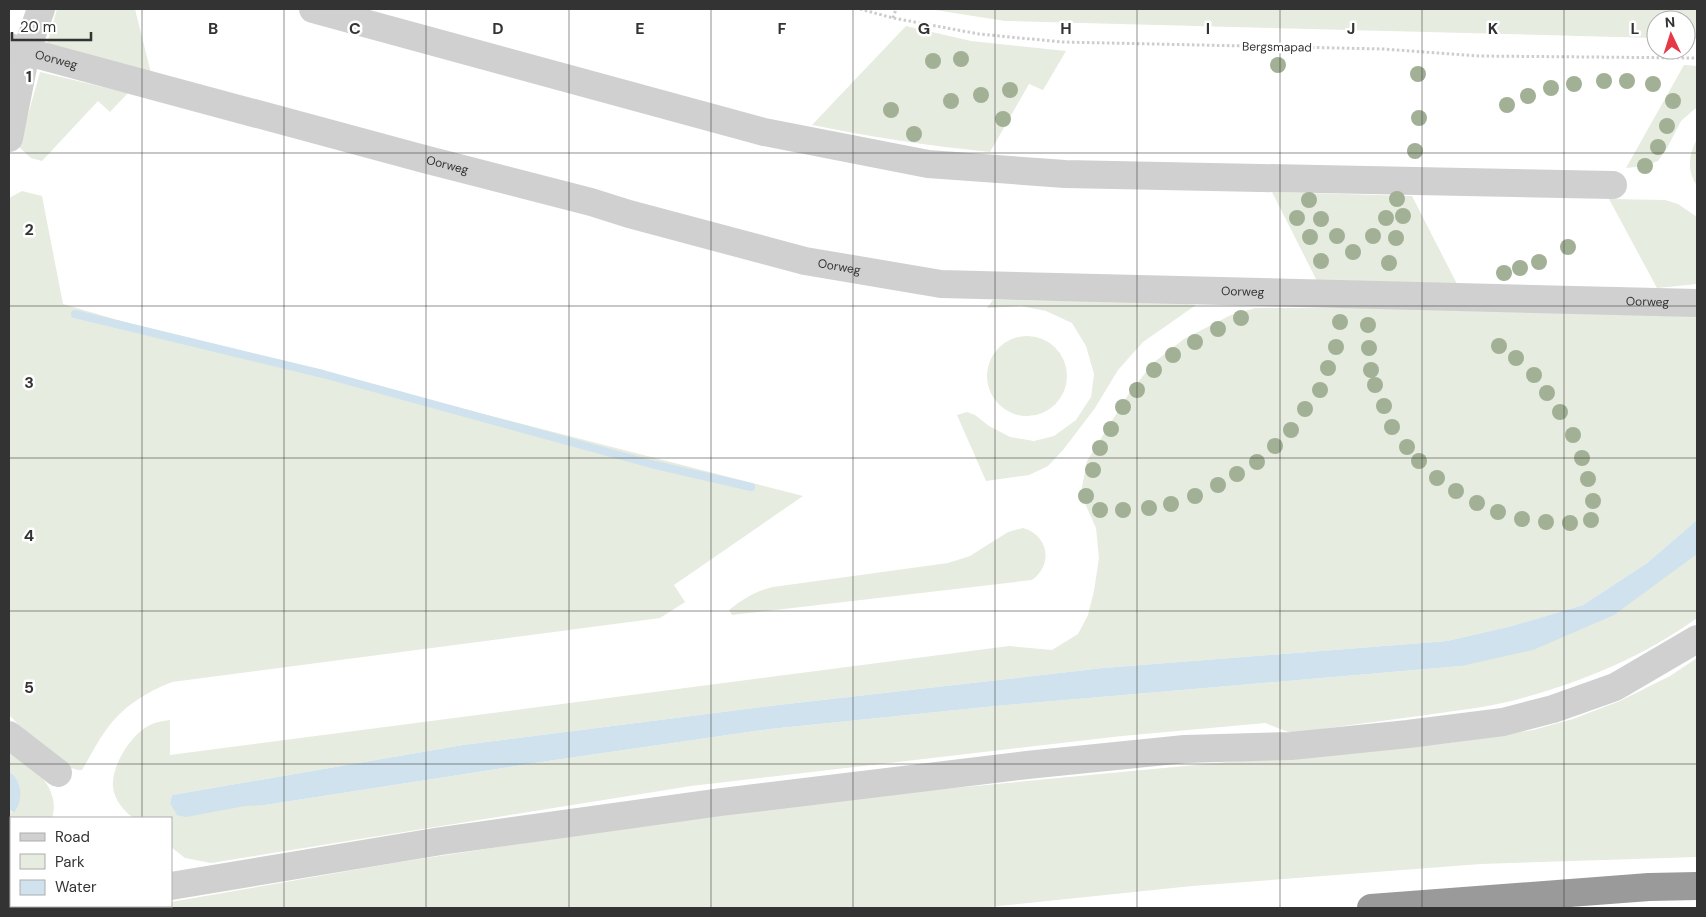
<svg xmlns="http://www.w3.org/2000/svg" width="1706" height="917" font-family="'DM Sans',sans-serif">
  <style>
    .green { fill: #e6ecdf }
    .water { fill: #cfe2ee }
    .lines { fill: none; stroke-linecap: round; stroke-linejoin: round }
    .stream { stroke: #cfe2ee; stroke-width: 8 }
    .path { stroke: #cdcdcd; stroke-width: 3; stroke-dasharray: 2.5 2.5; stroke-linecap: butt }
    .minor { stroke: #d0d0d0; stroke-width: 28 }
    .highway { stroke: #9a9a9a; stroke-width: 28 }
    .tree { fill: #a2b095 }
    .grid { fill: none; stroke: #333; stroke-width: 1; stroke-opacity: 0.55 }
    .labels { text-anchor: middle; stroke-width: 5; stroke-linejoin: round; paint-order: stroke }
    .street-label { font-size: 12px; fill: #333; stroke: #fff }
    .grid-label { font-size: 16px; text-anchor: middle; font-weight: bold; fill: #333; stroke: #fff; stroke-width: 5; stroke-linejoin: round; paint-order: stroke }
  </style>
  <rect width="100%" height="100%" fill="#fff"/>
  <path class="green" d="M57,9H135L151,73L47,44Z
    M929,9H1697V39H1686V20H1656V38L1005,21Z
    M906,26L971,41L1066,51L1043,90L1029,84L990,152C930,146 871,137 812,125Z
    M1684,65L1697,66V107L1681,121L1667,148L1658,161L1645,166L1626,168Z
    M40,72L128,93L110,112L98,101L42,161L31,158L19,147Z
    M1697,139V186C1687,171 1688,155 1697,139Z
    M22,191L42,196L63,304L121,321L803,496L674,585L685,602L660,618L172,682C146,692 122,707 106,730C97,742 90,757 82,770C65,773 22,728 9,715V198Z
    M1272,192L1412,196L1457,284L1317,281Z
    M1609,199L1665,200L1678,204L1697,217V284L1657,288Z
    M993,300L1169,302L1196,305L1143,342L1118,370L1095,408L1063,450L1048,466L1029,475L986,481L957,415L967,412L975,415L989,426L1010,437L1034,441L1054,436L1076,420L1091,397L1094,374L1086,346L1072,323L1046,311L1021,306L987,308Z
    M1255,308H1378L1697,315V520L1647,563L1583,605L1512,626L1447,641L1103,668L778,705L463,745L172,795L170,803L265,805L548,761L770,729L996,706L1461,666L1697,554V618C1646,655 1587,680 1526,697C1493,707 1459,710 1426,715C1381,721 1336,727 1291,733L1265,723L1122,736L691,786L211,863L185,858L171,847V818H134C124,812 114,799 113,787C111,766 131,735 148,726C155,722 163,721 170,720V755L1009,646L1052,650L1078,634L1088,615L1094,591L1099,558L1096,528L1083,499L1082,487L1087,461L1128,395L1153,363L1184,339L1231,315Z
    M987 376a40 40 0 1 1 80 0a40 40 0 1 1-80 0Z
    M1023,528C1048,535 1054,564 1032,580L732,615L729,610C743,599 756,591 773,587L948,563L970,556L1008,532Z
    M1697,658V857L1481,864L1192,886L980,908H138L152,906H171V902L394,863L775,805L1301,755L1449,743L1533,730L1573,719L1620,701L1670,676Z
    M9,746C29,765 62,786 52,818H11V890L9,893V809L13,813L17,809L13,774L9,771Z"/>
  <path class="water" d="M1697,520V554L1614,615L1533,650L1461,666L996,706L770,729L548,761L265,805L245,806L186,817L177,815L170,803L172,795L463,745L778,705L1103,668L1447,641L1512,626L1583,605L1647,563Z
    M9,771C22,781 24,800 14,813L9,809Z"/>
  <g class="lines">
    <path class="stream" d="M75,314L323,374L651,464L751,487"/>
    <path class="path" d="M860,9L893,18L979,34L1062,42L1383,49L1479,56L1697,58
      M893,18L896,9"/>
    <g class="minor">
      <path d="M313,9L764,132L928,164L1065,174L1613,185"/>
      <path id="s1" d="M9,47L424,159L591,202L629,214L805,261L941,284L1697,303"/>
      <path d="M9,138L26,52L41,9"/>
      <path d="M9,735L58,773"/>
      <path d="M171,886L441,841L721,802L1027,765L1185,749L1291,746L1408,734L1503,722L1553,709L1615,687L1697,639"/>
      <path d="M59,908L72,906"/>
    </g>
    <path class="highway" d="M1371,908L1649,887L1697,886"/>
  </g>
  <g class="tree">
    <circle cx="961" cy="59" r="8"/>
    <circle cx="933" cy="61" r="8"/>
    <circle cx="1278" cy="65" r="8"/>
    <circle cx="1418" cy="74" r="8"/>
    <circle cx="1604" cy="81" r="8"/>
    <circle cx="1627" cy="81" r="8"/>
    <circle cx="1574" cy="84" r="8"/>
    <circle cx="1653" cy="84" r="8"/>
    <circle cx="1551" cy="88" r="8"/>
    <circle cx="1010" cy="90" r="8"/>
    <circle cx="981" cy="95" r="8"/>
    <circle cx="1528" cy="96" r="8"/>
    <circle cx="951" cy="101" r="8"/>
    <circle cx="1673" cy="101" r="8"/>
    <circle cx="1507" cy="105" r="8"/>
    <circle cx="891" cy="110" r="8"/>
    <circle cx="1419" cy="118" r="8"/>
    <circle cx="1003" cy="119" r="8"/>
    <circle cx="1667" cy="126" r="8"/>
    <circle cx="914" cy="134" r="8"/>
    <circle cx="1658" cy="147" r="8"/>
    <circle cx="1415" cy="151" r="8"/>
    <circle cx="1645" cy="166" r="8"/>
    <circle cx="1397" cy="199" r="8"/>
    <circle cx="1309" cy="200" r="8"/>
    <circle cx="1403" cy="216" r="8"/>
    <circle cx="1297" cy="218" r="8"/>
    <circle cx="1386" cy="218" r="8"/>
    <circle cx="1321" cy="219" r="8"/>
    <circle cx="1337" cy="236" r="8"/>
    <circle cx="1373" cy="236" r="8"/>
    <circle cx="1310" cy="237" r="8"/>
    <circle cx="1396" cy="238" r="8"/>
    <circle cx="1568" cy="247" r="8"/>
    <circle cx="1353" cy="252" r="8"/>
    <circle cx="1321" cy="261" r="8"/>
    <circle cx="1539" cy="262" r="8"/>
    <circle cx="1389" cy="263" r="8"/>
    <circle cx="1520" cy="268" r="8"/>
    <circle cx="1504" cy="273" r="8"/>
    <circle cx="1241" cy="318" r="8"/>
    <circle cx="1340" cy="322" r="8"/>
    <circle cx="1368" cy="325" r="8"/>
    <circle cx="1218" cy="329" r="8"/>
    <circle cx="1195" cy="342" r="8"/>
    <circle cx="1499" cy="346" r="8"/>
    <circle cx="1336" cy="347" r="8"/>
    <circle cx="1369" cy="348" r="8"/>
    <circle cx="1173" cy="355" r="8"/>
    <circle cx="1516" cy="358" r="8"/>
    <circle cx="1328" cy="368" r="8"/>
    <circle cx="1154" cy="370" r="8"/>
    <circle cx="1371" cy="370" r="8"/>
    <circle cx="1534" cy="375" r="8"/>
    <circle cx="1375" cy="385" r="8"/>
    <circle cx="1137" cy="390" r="8"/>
    <circle cx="1320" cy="390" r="8"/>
    <circle cx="1547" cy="393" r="8"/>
    <circle cx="1384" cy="406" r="8"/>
    <circle cx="1123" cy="407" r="8"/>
    <circle cx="1305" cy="409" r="8"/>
    <circle cx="1560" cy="412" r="8"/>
    <circle cx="1392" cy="427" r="8"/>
    <circle cx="1111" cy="429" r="8"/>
    <circle cx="1291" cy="430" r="8"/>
    <circle cx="1573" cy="435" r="8"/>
    <circle cx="1275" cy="446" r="8"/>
    <circle cx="1407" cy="447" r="8"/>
    <circle cx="1100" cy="448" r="8"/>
    <circle cx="1582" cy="458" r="8"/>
    <circle cx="1419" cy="461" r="8"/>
    <circle cx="1257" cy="462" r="8"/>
    <circle cx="1093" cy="470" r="8"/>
    <circle cx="1237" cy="474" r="8"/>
    <circle cx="1437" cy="478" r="8"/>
    <circle cx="1588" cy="479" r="8"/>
    <circle cx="1218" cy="485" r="8"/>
    <circle cx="1456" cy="491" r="8"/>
    <circle cx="1086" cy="496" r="8"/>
    <circle cx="1195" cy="496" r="8"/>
    <circle cx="1593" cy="501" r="8"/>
    <circle cx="1477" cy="503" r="8"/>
    <circle cx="1171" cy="504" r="8"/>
    <circle cx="1149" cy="508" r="8"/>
    <circle cx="1100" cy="510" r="8"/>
    <circle cx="1123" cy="510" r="8"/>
    <circle cx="1498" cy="512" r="8"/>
    <circle cx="1522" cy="519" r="8"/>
    <circle cx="1591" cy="520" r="8"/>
    <circle cx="1546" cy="522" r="8"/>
    <circle cx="1570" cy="523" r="8"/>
  </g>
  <path class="grid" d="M142,9V818M284,9V908M426,9V908M569,9V908M711,9V908M853,9V908M995,9V908M1137,9V908M1280,9V908M1422,9V908M1564,9V908M9,153H1697M9,306H1697M9,458H1697M9,611H1697M9,764H1697M142,906V908"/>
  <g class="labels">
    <g class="street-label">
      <text transform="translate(1277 47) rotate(1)" y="4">Bergsmapad</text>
      <text dy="4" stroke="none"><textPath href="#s1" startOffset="49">Oorweg</textPath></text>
      <text dy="4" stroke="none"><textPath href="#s1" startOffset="454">Oorweg</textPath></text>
      <text dy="4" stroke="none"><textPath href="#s1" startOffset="859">Oorweg</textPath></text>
      <text dy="4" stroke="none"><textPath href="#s1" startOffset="1264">Oorweg</textPath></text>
      <text dy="4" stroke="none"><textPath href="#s1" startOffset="1669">Oorweg</textPath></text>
    </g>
  </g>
  <g class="grid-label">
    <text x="213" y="34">B</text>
    <text x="355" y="34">C</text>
    <text x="498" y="34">D</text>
    <text x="640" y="34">E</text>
    <text x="782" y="34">F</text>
    <text x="924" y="34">G</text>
    <text x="1066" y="34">H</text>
    <text x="1208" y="34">I</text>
    <text x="1351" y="34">J</text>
    <text x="1493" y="34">K</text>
    <text x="1635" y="34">L</text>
    <text x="29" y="82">1</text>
    <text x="29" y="235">2</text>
    <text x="29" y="388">3</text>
    <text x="29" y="541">4</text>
    <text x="29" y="693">5</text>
  </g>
  <rect width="1706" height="917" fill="none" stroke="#333333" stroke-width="20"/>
  <rect x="10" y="817" width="162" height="90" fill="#ffffff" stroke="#adadad"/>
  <rect x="20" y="833" width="25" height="8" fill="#d0d0d0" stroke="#adadad"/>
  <text x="55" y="842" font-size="15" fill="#333333">Road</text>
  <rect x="20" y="854" width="25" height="15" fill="#e6ecdf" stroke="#adadad"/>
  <text x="55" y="867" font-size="15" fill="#333333">Park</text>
  <rect x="20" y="880" width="25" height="15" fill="#cfe2ee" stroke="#adadad"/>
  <text x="55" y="892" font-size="15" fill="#333333">Water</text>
  <g transform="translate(1671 35) rotate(356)"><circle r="24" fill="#ffffff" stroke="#adadad"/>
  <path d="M0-4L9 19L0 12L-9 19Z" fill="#e63946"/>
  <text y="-8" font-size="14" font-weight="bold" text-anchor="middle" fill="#333333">N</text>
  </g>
  <path d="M12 32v8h79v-8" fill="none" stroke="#333333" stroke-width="2.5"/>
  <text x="20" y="32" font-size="15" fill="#333333" stroke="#ffffff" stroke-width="4" paint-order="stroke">20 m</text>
</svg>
